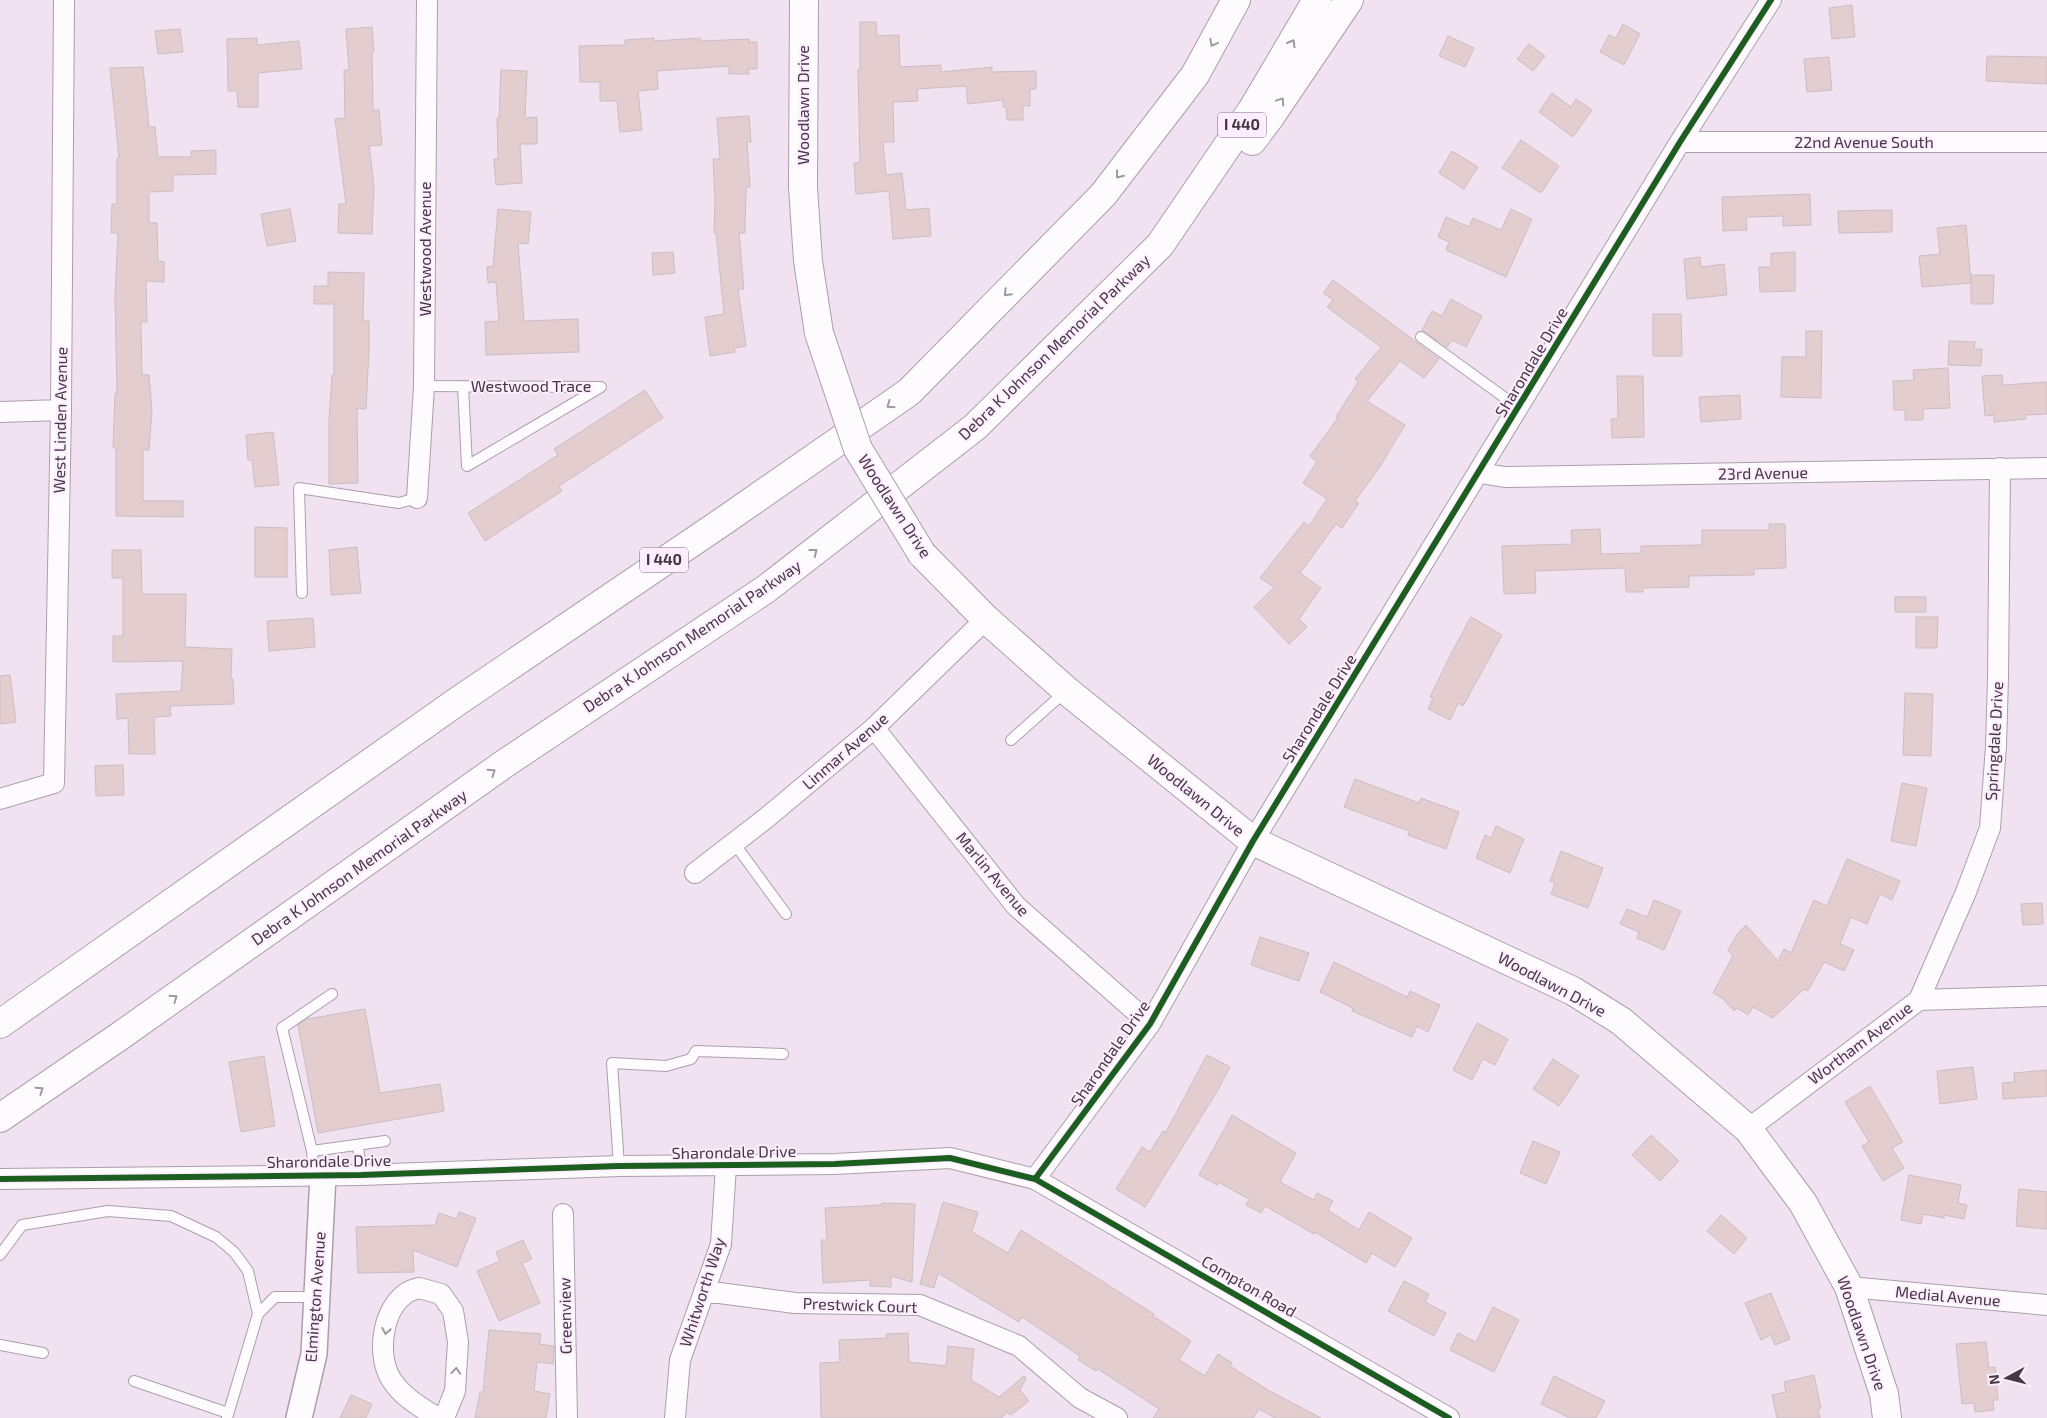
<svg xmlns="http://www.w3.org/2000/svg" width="2047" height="1418" font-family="'Exo 2',sans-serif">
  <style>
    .building { fill: #e3cdcf; stroke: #ccbdc2 }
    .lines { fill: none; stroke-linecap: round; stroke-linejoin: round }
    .service-casing { stroke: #ab9fac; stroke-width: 12 }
    .minor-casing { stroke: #ab9fac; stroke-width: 22 }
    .tertiary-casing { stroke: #ab9fac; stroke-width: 28 }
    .secondary-casing { stroke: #ab9fac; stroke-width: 30 }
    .motorway-casing { stroke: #ab9fac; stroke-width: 30 }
    .service { stroke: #fdfbfd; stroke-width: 10 }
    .minor { stroke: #fdfbfd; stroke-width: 20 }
    .tertiary { stroke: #fdfbfd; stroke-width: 25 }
    .secondary { stroke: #fdfbfd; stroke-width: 28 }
    .motorway { stroke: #fdfbfd; stroke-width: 28 }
    .secondary-bridge-casing { stroke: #ab9fac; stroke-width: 30; stroke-linecap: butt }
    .secondary-bridge { stroke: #fdfbfd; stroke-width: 28 }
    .cycleway-casing { stroke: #fdedff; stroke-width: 9 }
    .cycleway { stroke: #1b5e20; stroke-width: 6 }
    .oneway { stroke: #a09aa0 }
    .labels { text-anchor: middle; stroke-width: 4; stroke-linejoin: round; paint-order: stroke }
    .shield { fill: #fdedff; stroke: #7b6e7c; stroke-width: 1 }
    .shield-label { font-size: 15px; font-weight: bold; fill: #433844 }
    .street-label { font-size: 16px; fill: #433844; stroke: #fdedff }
  </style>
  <rect width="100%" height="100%" fill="#f1e2f2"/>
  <path class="building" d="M1852,5L1855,37L1832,39L1829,8Z
    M860,22H876L877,36L899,35L900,67L941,65V72L992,67V72L1036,71V89H1030V106H1023V120H1007L1006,107H1003V100L968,104L966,86L917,89L918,101L893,102L894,142H883L886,175L902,173L906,210L929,208L931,236L893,239L889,191L856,194L854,163L860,162L858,70H860Z
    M1623,24L1640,34L1624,65L1600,52L1609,35L1616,38Z
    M372,27L374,52H372L373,110H379L382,145L369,146L374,186L372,234L338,233L339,204H346L335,119L345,118L344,70H349L346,29Z
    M180,29L183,52L158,54L155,31Z
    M1448,36L1474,48L1465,67L1439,56Z
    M257,38V45L299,41L302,69L258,73V107H238L237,91H228L227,39Z
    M654,38V41L700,38L701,41L749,39V42H757V69H748L749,74H729V66L657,71L658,89L638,91L642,130L620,132L617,101H600V82H580L579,46L625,45V40Z
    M1529,44L1545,56L1533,71L1517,59Z
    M1987,56L2047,57V84L1986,81Z
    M1829,57L1832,90L1807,92L1804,59Z
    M143,67L149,127H155L158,157H191V151L216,150V174L173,175V191L149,192V223H157L158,261L164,262V282L146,281L147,322H141L142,375H149L152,410L149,450H143V501H183V517L116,516V448H113L115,393H117L115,296L118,233H111L112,204H117V158H119L110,68Z
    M501,70L527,71L525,118L537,117V144H520L522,183L496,185L494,159H498L497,118H499Z
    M1552,93L1571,107L1576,99L1592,110L1573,137L1539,112Z
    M749,116L751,142H747L750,187L746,188L745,233H739L744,289H738L746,346L734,348L735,352L710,356L705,317L724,314L716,233H714L715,200L713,159H720L717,118Z
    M1521,140L1559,166L1541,193L1502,168Z
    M1452,151L1478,167L1464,189L1439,173Z
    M1810,194L1811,225L1783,226V216L1746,217L1747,230L1723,231L1722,197Z
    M290,209L296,241L267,246L261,214Z
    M498,209L531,212L528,244L518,243L524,321L578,319L579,352L486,355L485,322L499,321L496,282L488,283L487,267L493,266Z
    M1511,209L1532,219L1506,277L1446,250L1449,242L1438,237L1446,217L1469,227L1473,218L1501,230Z
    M1892,210V232L1839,233L1838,211Z
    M1966,225L1971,282V275H1994L1993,304H1971V283L1922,287L1919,256L1940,254L1937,228Z
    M673,252L675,273L653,275L652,253Z
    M1795,252V291L1760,292L1759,267H1771V253Z
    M1700,257L1701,267L1724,264L1727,295L1687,299L1684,259Z
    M328,272L364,273L363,321H369V350L366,409L357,408L358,483L329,484V420L332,375H334V304H314V286H328Z
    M1333,280L1439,359L1424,378L1400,361L1367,401L1405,425L1379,468L1355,501L1359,503L1342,528L1336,524L1300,573L1321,588L1299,619L1307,627L1289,644L1254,607L1274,587L1260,578L1304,522L1309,526L1327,499L1303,483L1317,462L1310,456L1338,418L1336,417L1358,382L1355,379L1381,347L1327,307L1333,300L1323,293Z
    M1451,299L1482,316L1466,347L1452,340L1447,347L1422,330L1432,311L1442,316Z
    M1653,314H1681L1682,356H1653Z
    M1806,331H1822L1821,398L1781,397L1782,357H1806Z
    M1949,341L1975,342L1974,349H1982L1981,366L1948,365Z
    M1948,368L1950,408L1923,409V420H1905V410H1894L1893,381L1914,380L1913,370Z
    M2002,375L2003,385L2047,382V414L2025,415L2026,419L1994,422V415L1985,416L1982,376Z
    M1617,376H1643L1644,437L1612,438L1611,419H1618Z
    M645,390L663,418L559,486L562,491L485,541L468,513L558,455L554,449Z
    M1740,395L1741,419L1701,422L1699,397Z
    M273,432L279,485L255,487L252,460H248L246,435Z
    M1769,524H1785L1786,568L1754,569V575L1689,576V587L1643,588V592H1626L1625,568L1535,571L1536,593L1504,594L1502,546L1572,544L1571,530L1600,529L1601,554L1641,553V546L1702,545V530H1769Z
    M255,527L287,528V577H255Z
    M357,547L361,593L331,595L329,550Z
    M112,550H141L142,594H186L185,647L232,649L231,679H233L234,704L170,706L171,716L154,717L155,754H129L128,718L117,719L116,694L181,691L183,661L113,662V636H123V578H112Z
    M1895,597H1926V612H1895Z
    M1471,617L1502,635L1463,706L1458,703L1450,720L1428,709L1433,698L1430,697L1452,652Z
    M1916,617H1938L1937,648H1916Z
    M313,618L315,647L269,651L267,621Z
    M10,675L16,722L0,724V676Z
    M1905,693L1933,694L1931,756L1903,755Z
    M123,765L124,795L96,796L95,766Z
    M1355,779L1419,803L1421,798L1459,812L1446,849L1408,835L1409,831L1344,807Z
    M1902,783L1927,788L1916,846L1891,841Z
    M1496,826L1524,839L1510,873L1476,858L1485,835L1491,838Z
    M1561,851L1603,868L1588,908L1551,894L1555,883L1550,881Z
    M1847,859L1900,881L1892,900L1880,894L1867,924L1851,917L1840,944L1854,950L1844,971L1824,962L1808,991L1804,989L1773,1018L1753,1007L1748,1015L1737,1008L1734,1011L1722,998L1713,993L1733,956L1728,950L1738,933L1746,925L1778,961L1784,949L1791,953L1814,900L1827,906Z
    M1654,900L1681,911L1664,950L1637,938L1639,932L1620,924L1627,909L1647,917Z
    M2042,903L2043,924L2023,925L2021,904Z
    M1260,937L1309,953L1299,981L1251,965Z
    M1334,962L1407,997L1410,991L1440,1005L1428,1032L1417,1026L1412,1037L1352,1011L1353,1008L1320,992Z
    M365,1009L380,1093L440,1084L444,1111L318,1133L298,1025L307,1019Z
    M1477,1023L1508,1039L1495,1065L1483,1059L1472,1080L1453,1070Z
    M1207,1055L1230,1067L1218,1090L1145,1207L1116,1189L1142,1147L1150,1152L1163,1131L1166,1132Z
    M264,1056L275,1126L241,1132L229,1062Z
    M1553,1059L1579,1076L1559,1106L1533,1089Z
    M1973,1067L1977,1099L1940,1104L1937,1071Z
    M2047,1070V1096L2003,1099L2002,1083L2015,1082L2014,1073Z
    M1870,1086L1903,1142L1892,1148L1904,1168L1883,1181L1862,1146L1869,1142L1845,1102Z
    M1232,1115L1296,1153L1280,1182L1314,1200L1317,1193L1333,1201L1328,1210L1359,1230L1369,1212L1412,1238L1395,1267L1372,1253L1366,1263L1315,1232L1314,1234L1265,1206L1261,1213L1246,1205L1249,1199L1218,1182L1217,1185L1199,1175Z
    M1651,1135L1679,1161L1660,1181L1632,1155Z
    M1533,1141L1560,1152L1546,1184L1520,1173Z
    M1909,1175L1961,1185L1958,1203L1967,1205L1964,1219L1944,1215V1218L1923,1214L1921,1224L1901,1220Z
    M2019,1189L2047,1192V1229L2016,1226Z
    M943,1202L978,1212L972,1232L1008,1253L1021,1230L1154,1314L1153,1316L1191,1341L1179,1360L1205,1376L1218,1354L1232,1363L1230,1366L1268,1390L1321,1418H1275L1259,1409L1253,1418H1153L1159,1409L1098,1369L1096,1371L1078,1360L1080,1356L1022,1317L1019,1322L938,1273L934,1288L920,1284Z
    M882,1203L915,1204L912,1282L891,1276V1287L870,1286V1280L823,1283L821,1240H827L825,1208L881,1205Z
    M459,1212L476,1218L457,1267L413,1250L414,1272L358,1273L356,1227L435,1225L439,1213L457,1219Z
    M1721,1215L1747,1238L1734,1254L1707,1231Z
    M523,1240L532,1259L522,1263L540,1303L499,1321L477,1271L500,1261L496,1252Z
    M1404,1281L1429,1294L1425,1302L1446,1313L1434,1336L1388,1311Z
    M1771,1293L1790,1339L1775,1345L1771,1335L1761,1340L1745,1303Z
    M1493,1307L1519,1320L1494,1372L1450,1350L1458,1333L1476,1342Z
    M489,1330L541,1334L539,1344L554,1346L553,1364L537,1362L534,1391L550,1394L546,1418H475L480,1392H483Z
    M908,1333L909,1362L946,1366L948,1346L974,1349L971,1380L999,1397L1024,1376L1026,1378L1020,1390L1029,1401L1011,1415L1006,1412L1002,1418H821L820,1363L840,1362L839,1340L887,1338L886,1334Z
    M1986,1342L1989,1368L1995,1367L1998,1400H1993L1994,1410L1975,1412L1974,1403L1962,1404L1956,1344Z
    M1814,1375L1821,1408L1818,1409L1820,1418H1777L1772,1395L1786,1392L1784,1382Z
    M1554,1376L1605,1401L1596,1418H1570L1541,1404Z
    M351,1395L372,1404L366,1418H340Z"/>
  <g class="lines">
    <defs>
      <path id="service" d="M1421,337L1519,408
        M424,386L601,387L467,466L463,386
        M302,593L299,488L399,503L417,498
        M1011,740L1066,691
        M734,843L786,914
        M358,1145L361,1175
        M312,1151L385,1141
        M619,1166L612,1063L666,1066L691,1059L696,1051L783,1054
        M314,1176L312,1151L282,1028L332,994
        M0,1255L22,1225L108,1211L171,1216L216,1237L234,1252L248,1271L258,1314
        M0,1345L43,1353
        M134,1381L228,1413
        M227,1418L258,1314L275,1297H316"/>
      <path id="minor" d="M1680,142H2047
        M0,412L61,410
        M1480,473L1505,477L2047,468
        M417,498L424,386L427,0
        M874,728L1016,906L1150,1024
        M0,799L54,783L61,410L64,0
        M695,873L765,819L874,728L986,619
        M1919,1000L1966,892L1990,828L1996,746L1998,677L2000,468
        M1748,1129L1919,1000L2047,996
        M0,1179L361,1175L619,1166L835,1164L950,1158L1035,1179L1449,1418
        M1035,1179L1150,1024L1253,841L1680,142L1771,0
        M563,1214L567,1418
        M1849,1287L2047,1305
        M704,1291L795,1303L920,1305L1019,1346L1080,1398L1117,1418
        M438,1418C422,1408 404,1398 393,1382C376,1359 381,1312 405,1294C409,1291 415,1289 419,1288L441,1294L453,1311L458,1342L455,1391L444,1418
        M675,1418L680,1360L721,1244L726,1166"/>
      <path id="tertiary" d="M299,1418L314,1354L323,1175"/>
      <path id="secondary" d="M804,0L803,187L808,261L819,333
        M922,554L986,619L1067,691L1253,841L1573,991L1621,1021L1748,1129L1803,1203L1849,1287L1884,1394L1887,1418"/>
      <path id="motorway" d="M1252,141L1270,117L1349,0
        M0,1024L458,701L725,520L909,392L1103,195L1195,75L1236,0
        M0,1118L120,1036L504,764L766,589L975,427L1160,245L1252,110L1317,0"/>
    </defs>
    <use href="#service" class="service-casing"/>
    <use href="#minor" class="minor-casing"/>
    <use href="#tertiary" class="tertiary-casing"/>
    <use href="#secondary" class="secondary-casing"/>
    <use href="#motorway" class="motorway-casing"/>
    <use href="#service" class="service"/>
    <use href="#minor" class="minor"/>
    <use href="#tertiary" class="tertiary"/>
    <use href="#secondary" class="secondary"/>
    <use href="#motorway" class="motorway"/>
    <defs>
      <path id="secondary-bridge" d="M819,333L858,449L922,554"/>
    </defs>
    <use href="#secondary-bridge" class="secondary-bridge-casing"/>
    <use href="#secondary-bridge" class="secondary-bridge"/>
    <defs>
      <path id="cycleway" d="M0,1179L361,1175L619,1166L835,1164L950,1158L1035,1179L1449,1418
        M1035,1179L1150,1024L1253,841L1680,142L1771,0"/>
    </defs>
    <use href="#cycleway" class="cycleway-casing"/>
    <use href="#cycleway" class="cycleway"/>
  </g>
  <defs><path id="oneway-chevron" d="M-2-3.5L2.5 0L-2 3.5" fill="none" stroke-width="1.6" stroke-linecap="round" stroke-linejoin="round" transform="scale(1.25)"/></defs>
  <g class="oneway">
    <use href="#oneway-chevron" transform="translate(1213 43) rotate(118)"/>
    <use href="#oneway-chevron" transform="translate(1292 43) rotate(-60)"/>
    <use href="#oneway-chevron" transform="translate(1281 101) rotate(-56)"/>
    <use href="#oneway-chevron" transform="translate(1119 175) rotate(128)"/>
    <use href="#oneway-chevron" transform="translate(1007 293) rotate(135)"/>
    <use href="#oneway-chevron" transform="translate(890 405) rotate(145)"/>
    <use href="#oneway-chevron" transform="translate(814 552) rotate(-38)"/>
    <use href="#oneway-chevron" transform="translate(492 772) rotate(-35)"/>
    <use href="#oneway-chevron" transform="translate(174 998) rotate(-35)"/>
    <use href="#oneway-chevron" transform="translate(40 1090) rotate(-34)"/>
    <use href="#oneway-chevron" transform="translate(386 1331) rotate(100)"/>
    <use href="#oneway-chevron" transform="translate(456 1371) rotate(-86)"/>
  </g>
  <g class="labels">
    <g class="shield">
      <rect x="1218" y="112.5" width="48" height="25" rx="4"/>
      <rect x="640" y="547.5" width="48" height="25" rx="4"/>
    </g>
    <g class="shield-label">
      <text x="1242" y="130">I 440</text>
      <text x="664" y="565">I 440</text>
    </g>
    <g class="street-label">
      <text transform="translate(803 105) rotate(-90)" y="6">Woodlawn Drive</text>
      <text x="1864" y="148">22nd Avenue South</text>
      <text transform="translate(425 249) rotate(-90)" y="6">Westwood Avenue</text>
      <text transform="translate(1054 347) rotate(-44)" y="6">Debra K Johnson Memorial Parkway</text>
      <text transform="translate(1531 362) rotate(-59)" y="6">Sharondale Drive</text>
      <text x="531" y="392">Westwood Trace</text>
      <text transform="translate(60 420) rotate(-89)" y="6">West Linden Avenue</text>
      <text transform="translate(1763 473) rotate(-1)" y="6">23rd Avenue</text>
      <text transform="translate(895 506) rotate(57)" y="6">Woodlawn Drive</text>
      <text transform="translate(692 636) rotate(-34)" y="6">Debra K Johnson Memorial Parkway</text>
      <text transform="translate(1319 708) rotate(-58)" y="6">Sharondale Drive</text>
      <text transform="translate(1994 741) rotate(-87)" y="6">Springdale Drive</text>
      <text transform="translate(845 751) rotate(-41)" y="6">Linmar Avenue</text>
      <text transform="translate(1196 795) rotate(39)" y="6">Woodlawn Drive</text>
      <text transform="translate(359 867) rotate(-35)" y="6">Debra K Johnson Memorial Parkway</text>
      <text transform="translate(993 874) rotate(50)" y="6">Marlin Avenue</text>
      <text transform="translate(1552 984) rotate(28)" y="6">Woodlawn Drive</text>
      <text transform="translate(1860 1043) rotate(-37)" y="6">Wortham Avenue</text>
      <text transform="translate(1110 1053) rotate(-55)" y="6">Sharondale Drive</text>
      <text transform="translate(734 1152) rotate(-1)" y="6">Sharondale Drive</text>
      <text transform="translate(329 1161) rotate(-1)" y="6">Sharondale Drive</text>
      <text transform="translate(1249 1286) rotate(30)" y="6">Compton Road</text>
      <text transform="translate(702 1292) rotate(-72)" y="6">Whitworth Way</text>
      <text transform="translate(1948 1296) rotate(5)" y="6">Medial Avenue</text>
      <text transform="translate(315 1297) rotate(-86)" y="6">Elmington Avenue</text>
      <text transform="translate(860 1305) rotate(2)" y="6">Prestwick Court</text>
      <text transform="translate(565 1316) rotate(-91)" y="6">Greenview</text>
      <text transform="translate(1862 1333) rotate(71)" y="6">Woodlawn Drive</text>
    </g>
  </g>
  <g transform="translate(2007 1378) rotate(263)" stroke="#fdedff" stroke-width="4" paint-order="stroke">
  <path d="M0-4L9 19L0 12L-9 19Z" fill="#433844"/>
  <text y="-8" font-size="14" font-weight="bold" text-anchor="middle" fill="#433844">N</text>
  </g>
</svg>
